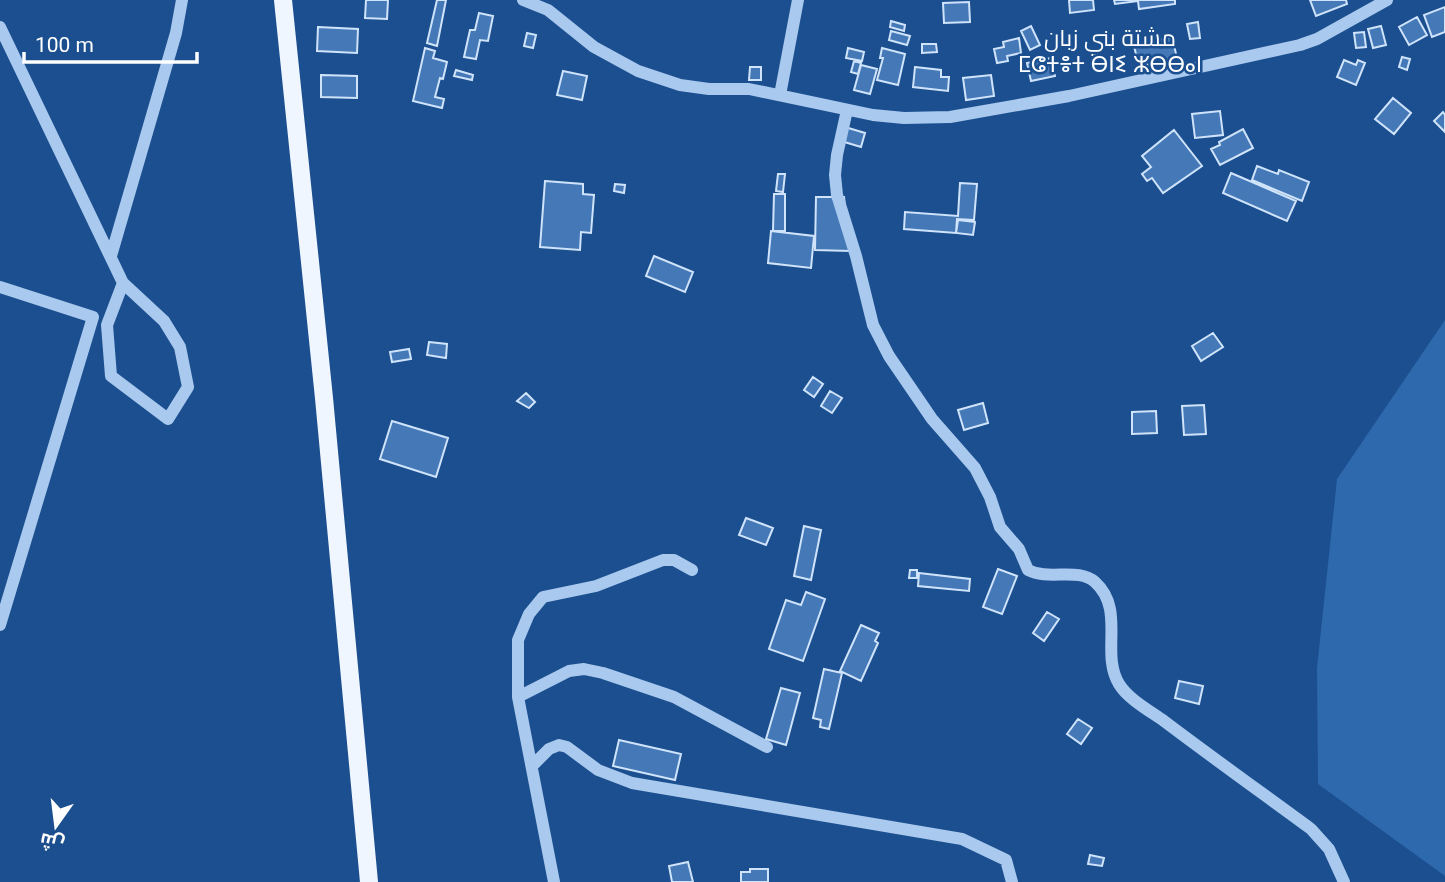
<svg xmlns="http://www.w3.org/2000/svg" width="1445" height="882" font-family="Roboto,Cairo,'Noto Sans Tifinagh',sans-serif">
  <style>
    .green { fill: #2e69ad }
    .building { fill: #4478b7; stroke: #cfe3fa; stroke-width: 2 }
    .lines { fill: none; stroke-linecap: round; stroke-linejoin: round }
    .minor { stroke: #a9c9ee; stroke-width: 12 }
    .major { stroke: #f0f6ff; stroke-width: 18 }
    .labels { text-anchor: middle; stroke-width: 5; stroke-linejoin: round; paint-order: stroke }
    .quarter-label { font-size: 23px; fill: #fff; stroke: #1b4f8f }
  </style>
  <rect width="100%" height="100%" fill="#1b4f8f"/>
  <path class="green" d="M1445,320V876L1318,784L1317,668L1337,479Z"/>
  <path class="building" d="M366,0H388L387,19L365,18Z
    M437,0H446L437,46L427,43Z
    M1069,0H1093L1094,10L1070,13Z
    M1114,0H1175V4L1139,9L1138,1L1115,4Z
    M1310,0H1346L1347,4L1316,16Z
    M969,2L970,22L944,23L943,3Z
    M1445,7V32L1432,37L1424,15Z
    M479,13L493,16L488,41L480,40L476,59L464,57L470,30H475Z
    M1417,17L1427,35L1409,45L1399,27Z
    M891,21L905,25L904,31L890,27Z
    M1198,22L1200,38L1190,39L1187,24Z
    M1031,26L1040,45L1030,50L1021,31Z
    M1381,26L1386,45L1373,48L1368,29Z
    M318,27L358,29L357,53L317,51Z
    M891,31L910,36L907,45L889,40Z
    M1364,32L1366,47L1356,48L1354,33Z
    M527,33L536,35L533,48L524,46Z
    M1172,37L1177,58L1139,67L1134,46Z
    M1019,38L1021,53L1007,56L1008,61L997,63L994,49L1004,47L1003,42Z
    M922,44H936L937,52L922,53Z
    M425,48L435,51L433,58L447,62L443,79L440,78L435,97L444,99L442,108L413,101Z
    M848,48L864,52L862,61L846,58Z
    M882,48L905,54L898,85L877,80L883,58H880Z
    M1402,57L1410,59L1407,70L1399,67Z
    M1051,58L1055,76L1031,81L1027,63Z
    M1344,60L1356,65L1358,60L1365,63L1356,85L1337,77Z
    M854,61L861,63L858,74L851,72Z
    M861,65L877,69L870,94L854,90Z
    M750,67H761V80H749Z
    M915,67L941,70V77H949L948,91L913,87Z
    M456,70L473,75L472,80L454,76Z
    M563,71L587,76L582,100L557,95Z
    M321,75L357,76V98L321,97Z
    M991,75L994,96L966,100L963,78Z
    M1393,98L1411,113L1394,134L1375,119Z
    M1220,111L1223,135L1195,138L1192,114Z
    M1443,112L1445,115V132L1434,121Z
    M845,127L865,133L861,147L841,141Z
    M1243,129L1253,148L1220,165L1211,149L1220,145L1219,142Z
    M1174,130L1202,166L1163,193L1152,178L1147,181L1142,174L1151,167L1142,156Z
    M1257,166L1278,174L1279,170L1309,182L1302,201L1252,180Z
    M1231,173L1296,201L1287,221L1223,193Z
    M778,174H785L783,192L776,191Z
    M545,181L583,184V194L594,195L591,233L581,232L580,250L540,247Z
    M960,183L977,184L974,220L957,219L956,233L904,229L905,212L958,216Z
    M615,184L625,185L624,193L614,191Z
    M774,194H785V231H773Z
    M816,197H844L850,251L815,250Z
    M958,220L975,222L973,235L956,233Z
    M771,231L814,236L811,268L768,263Z
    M654,256L693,272L685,292L646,276Z
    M1213,333L1223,347L1201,361L1192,346Z
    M429,342L447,344L446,358L427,355Z
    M409,349L411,359L392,362L390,352Z
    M813,377L823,384L814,397L804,390Z
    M830,391L842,398L832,413L821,406Z
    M526,393L535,402L529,408L517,401Z
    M983,403L988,423L964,430L958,410Z
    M1204,405L1206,434L1184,435L1182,406Z
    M1156,411L1157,433L1132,434V412Z
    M392,421L448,438L436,477L380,459Z
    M746,518L773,528L766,545L739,535Z
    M804,526L821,530L811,580L794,576Z
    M998,569L1017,576L1002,614L983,607Z
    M910,570H917V578H909Z
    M919,573L970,579L969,591L918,586Z
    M806,592L825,599L803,661L769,649L786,600L801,605Z
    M1047,612L1059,619L1044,641L1033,633Z
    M861,625L879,633L875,641L878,643L861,681L840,671Z
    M824,669L842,673L829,729L820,727L821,720L813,718Z
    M1179,681L1203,686L1199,704L1175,698Z
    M781,688L800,693L786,745L766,739Z
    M1078,719L1092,728L1081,744L1067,734Z
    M619,740L681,754L675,780L613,766Z
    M1090,855L1104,858L1102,866L1088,864Z
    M688,862L693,882H672L669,866Z
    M750,869H768V882H741V872H750Z"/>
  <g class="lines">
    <path class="minor" d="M523,0L548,10L594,47L638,71L680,85L709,89H749L873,115L904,118L950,117L1069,96L1300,45L1317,39L1387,0
      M0,27L123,283L164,321L180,347L188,387L168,419L111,376L107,325L123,283
      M780,95L798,0
      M847,110L837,155L835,175L837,195L856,256L873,325L889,356L932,419L975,468L990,497L1000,527L1019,549L1028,570C1049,581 1078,567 1095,582C1126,610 1100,653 1119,684C1128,699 1150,711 1164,721C1213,758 1262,793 1311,829L1329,849L1344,882
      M111,256L176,33L182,0
      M0,287L93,317L0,625
      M518,697L569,671L584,669L603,673L674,697L767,747
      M532,766L549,749L559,745L567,747L598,770L632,783L962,839L1006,860L1012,882
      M554,882L518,697V640L529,614L543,597L596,586L663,560H674L692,570"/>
    <path class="major" d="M283,0L324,398L369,882"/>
  </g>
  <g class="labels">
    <g class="quarter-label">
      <text x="1110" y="46">مشتة بني زبان<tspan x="1110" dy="26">ⵎⵛⵜⴻⵜ ⴱⵏⵉ ⵣⴱⴱⴰⵏ</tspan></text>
    </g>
  </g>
  <g transform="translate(56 826) rotate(194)" stroke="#1b4f8f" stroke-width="5" paint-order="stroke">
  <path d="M0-5L12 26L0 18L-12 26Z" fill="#ffffff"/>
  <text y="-10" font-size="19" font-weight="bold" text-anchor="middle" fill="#ffffff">ش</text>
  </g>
  <path d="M24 52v10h173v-10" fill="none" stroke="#ffffff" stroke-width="3.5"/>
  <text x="35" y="52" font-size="21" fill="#ffffff" stroke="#1b4f8f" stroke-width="5" paint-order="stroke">100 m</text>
</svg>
